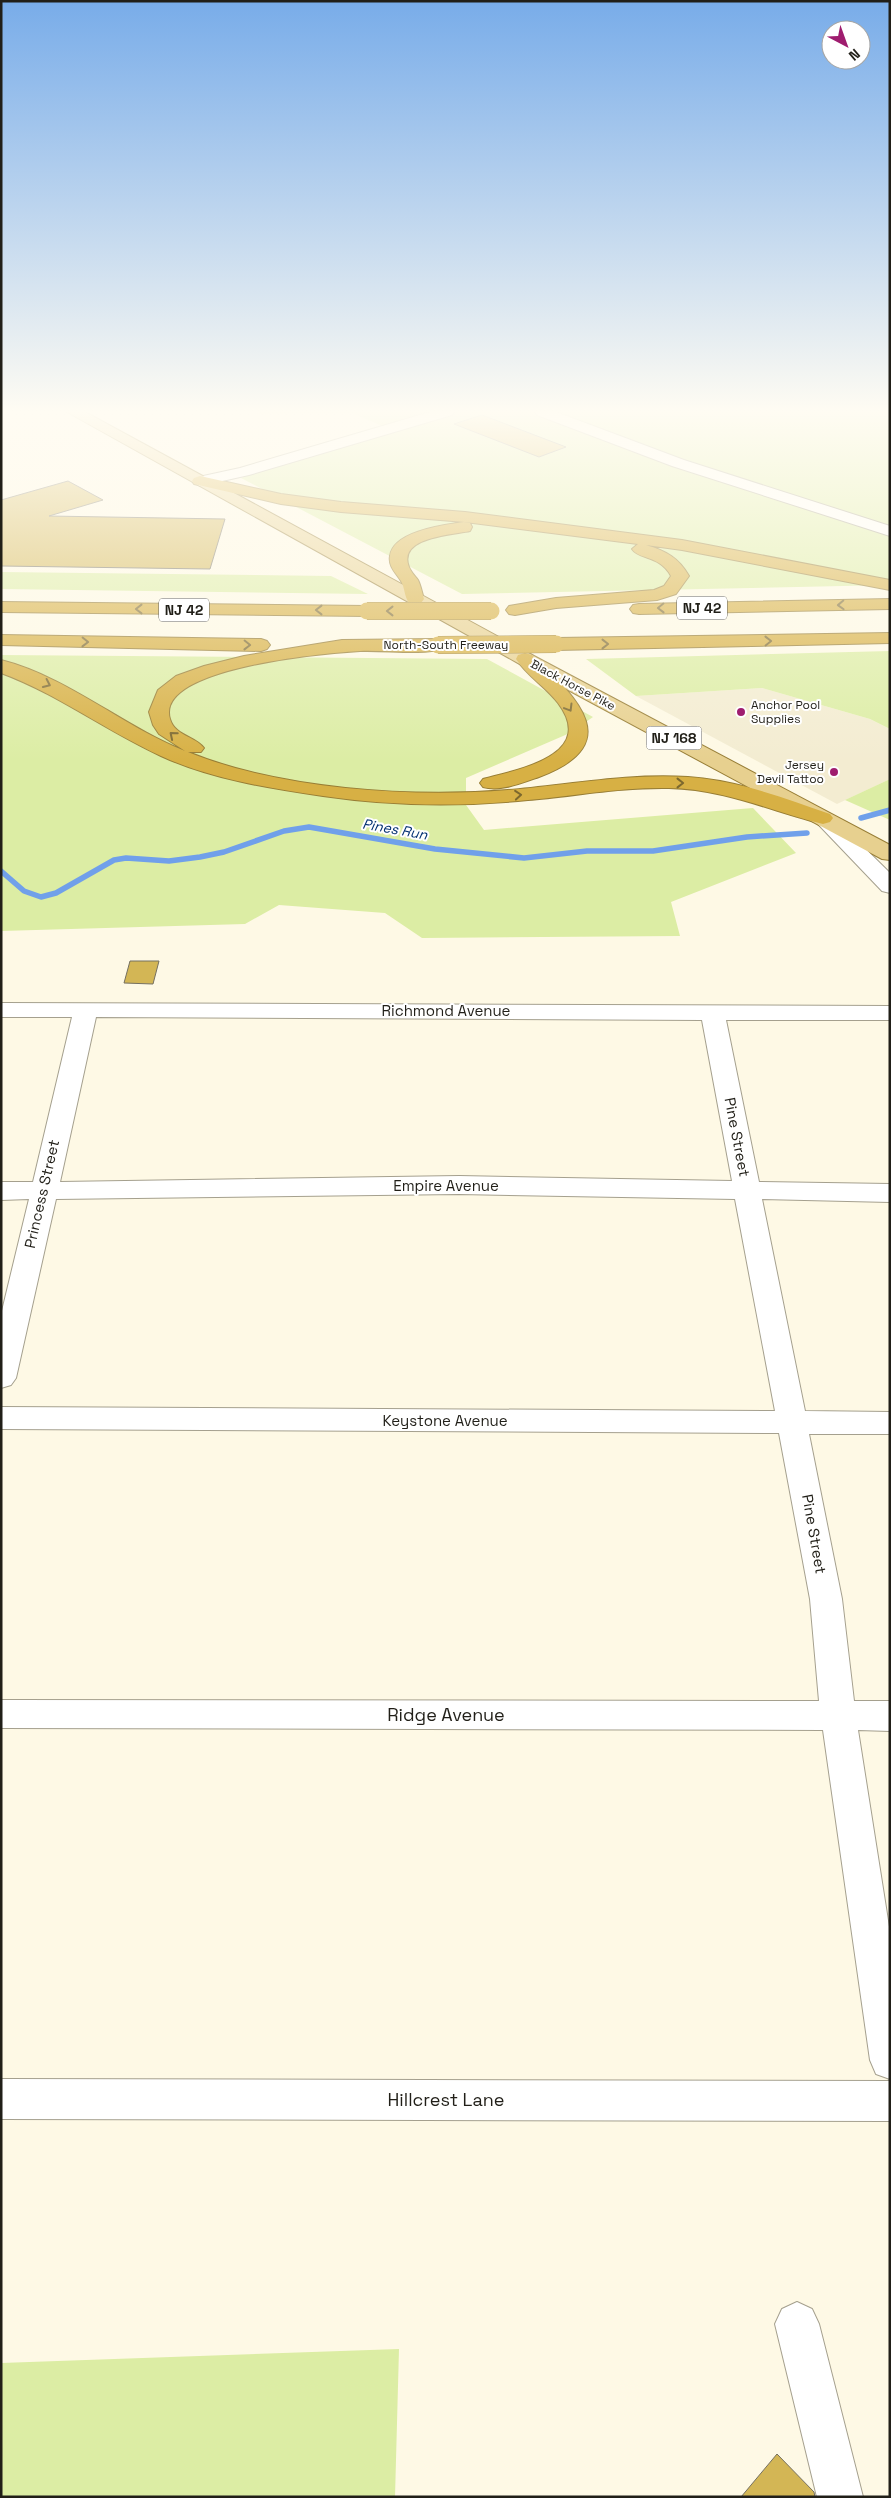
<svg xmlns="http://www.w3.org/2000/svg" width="891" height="2498" font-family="'Space Grotesk',sans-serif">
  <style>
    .built { fill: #f3ecd1 }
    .green { fill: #dceda4 }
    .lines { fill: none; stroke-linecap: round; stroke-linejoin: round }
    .stream { stroke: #70a0ea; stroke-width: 5.5 }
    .building { fill: #d3b655; stroke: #757060 }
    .minor-casing { stroke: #a5a08e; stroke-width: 2 }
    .major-casing { stroke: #977d35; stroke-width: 2 }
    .highway-casing { stroke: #977d35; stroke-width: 2 }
    .minor { fill: #fff; fill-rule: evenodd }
    .major { fill: #e7d08f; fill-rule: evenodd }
    .highway { fill: #d7b044; fill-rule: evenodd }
    .highway-bridge-casing { stroke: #977d35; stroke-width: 18; stroke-linecap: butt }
    .highway-bridge { stroke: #d7b044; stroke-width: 17 }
    .oneway { stroke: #7c682e }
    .poi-dot { fill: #9f1d6f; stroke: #fff; stroke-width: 2 }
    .labels { text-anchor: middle; stroke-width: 4; stroke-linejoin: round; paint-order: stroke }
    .far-street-label { font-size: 12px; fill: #211f18; stroke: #fff }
    .far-poi-label { font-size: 12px; fill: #211f18; stroke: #fff; text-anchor: start }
    .shield { fill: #fff; stroke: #64625d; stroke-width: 1 }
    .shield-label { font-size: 14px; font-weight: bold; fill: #211f18 }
    .far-water-label { font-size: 14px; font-style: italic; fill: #033071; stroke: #fff }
    .street-label { font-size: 15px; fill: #211f18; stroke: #fff }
    .near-street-label { font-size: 18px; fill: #211f18; stroke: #fff }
  </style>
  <rect width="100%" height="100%" fill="#fef9e5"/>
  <path class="built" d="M762,688L870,719L890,729V779L837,804L636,696Z"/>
  <path class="green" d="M261,412H890V585L462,594L241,478L387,428L352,413L255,414Z
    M1,572L331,576L368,594L1,589Z
    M890,651V729L870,719L762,688L636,696L586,659Z
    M1,655L487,659L593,717L570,733L466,778V805L484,830L753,808L796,853L671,902L680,936L422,938L385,913L279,905L245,924L1,931Z
    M890,779V820L845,800Z
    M399,2349L395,2497H1V2363Z"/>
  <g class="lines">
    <path class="stream" d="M861,818L890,810
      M1,871L24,891L41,897L56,893L114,860L126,858L169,861L200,857L224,852L284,831L309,827L435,849L524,858L587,851H653L747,837L807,833"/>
  </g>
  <path class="building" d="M482,415L566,447L539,457L454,424Z
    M68,481L103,500L49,516L225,519L210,569L1,566V500Z
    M130,961H159L153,984L124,983Z
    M777,2454L814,2492L815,2497H741Z"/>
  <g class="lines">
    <defs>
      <path id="minor" d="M430,412H454L452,415L249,475L200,486L192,481L194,478L240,468Z
        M535,412H556L684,460L890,526V536L672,466L537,415Z
        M823,812L830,814L890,873V893L882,891L816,822L813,818L816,814Z
        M1,1003L890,1006V1020H726L759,1182L890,1184V1202L762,1199L805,1411L890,1412V1434H809L842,1599L854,1701H890V1731L858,1730L890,1933V2079L876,2074L870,2060L823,1730L1,1728V1700L819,1701L810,1599L779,1433L1,1429V1407L775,1411L735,1199L459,1194L56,1199L16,1378L11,1385L1,1388V1315L29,1199L1,1200V1182H33L72,1017H1ZM96,1017L702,1020L732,1181L459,1176L60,1182Z
        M1,2079L890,2081V2121L1,2119Z
        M797,2302L812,2309L819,2324L863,2497H817L775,2324L782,2309Z"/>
      <path id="major" d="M67,412H85L532,655L890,845V860L882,859L518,663Z"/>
      <path id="highway" d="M200,476L281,494L341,502L465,512L682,540L890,580V590L682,550L646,545C666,551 679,558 689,576L676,594L657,600L556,608L515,615L509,614L506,610L509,606L556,598L654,590L664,586L671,576C660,555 639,560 632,549L638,544L465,522L341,512L281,504L194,484L192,481L194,478Z
        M464,522L470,523L472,527L470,531C452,535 397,537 409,567C411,572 415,576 418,580C421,586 422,593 424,599L421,603H409C404,596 405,588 401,581C396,573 388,566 390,556C393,531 444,525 464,522Z
        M890,599V609L639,614L633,613L630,609L633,605L639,604Z
        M1,602L367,606L373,607L376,611L373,615L367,616L1,612Z
        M890,633V643L556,650L550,648L547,644L550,640L556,638Z
        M1,635L261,639L267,641L270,645L267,649L261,651L1,645Z
        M438,639L444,641L447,645L444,649C418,655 388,650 360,651C328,653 154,667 170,719C175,736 195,736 204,748L201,752H188C279,789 410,798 508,790C568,785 628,773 688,777C737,780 784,798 830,814L833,818L830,822L823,824C771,811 724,789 669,788C622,787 575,796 528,800C460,807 391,806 323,796C268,788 211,779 161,756C106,731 58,694 1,673V660C68,677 122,726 185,751L159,734L153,725L149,712L158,690L176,676L204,666L244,656L342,640Z
        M525,653L532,655C576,697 628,744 539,777C522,783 500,792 483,787L480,783L483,779C516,770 598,756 558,703C546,687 527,676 516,659L518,655Z"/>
    </defs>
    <use href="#minor" class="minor-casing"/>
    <use href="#major" class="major-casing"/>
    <use href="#highway" class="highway-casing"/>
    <use href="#minor" class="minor"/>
    <use href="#major" class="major"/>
    <use href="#highway" class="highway"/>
    <defs>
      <path id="highway-bridge" d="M367,611H491
        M438,645L556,644"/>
    </defs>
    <use href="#highway-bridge" class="highway-bridge-casing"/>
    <use href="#highway-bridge" class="highway-bridge"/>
  </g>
  <defs><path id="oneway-chevron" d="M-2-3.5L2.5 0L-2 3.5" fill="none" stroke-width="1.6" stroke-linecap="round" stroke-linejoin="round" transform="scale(1.25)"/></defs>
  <g class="oneway">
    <use href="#oneway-chevron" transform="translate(841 605) rotate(178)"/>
    <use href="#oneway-chevron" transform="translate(661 608) rotate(179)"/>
    <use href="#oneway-chevron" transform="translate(139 609) rotate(-180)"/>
    <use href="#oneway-chevron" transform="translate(319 610) rotate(-180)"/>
    <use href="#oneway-chevron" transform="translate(390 611) rotate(180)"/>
    <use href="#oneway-chevron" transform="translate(768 641) rotate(-1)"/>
    <use href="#oneway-chevron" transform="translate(85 642) rotate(1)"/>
    <use href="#oneway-chevron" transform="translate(605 644)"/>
    <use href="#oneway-chevron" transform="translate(247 645) rotate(1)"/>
    <use href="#oneway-chevron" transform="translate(47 684) rotate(25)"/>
    <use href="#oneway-chevron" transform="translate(569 708) rotate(59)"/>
    <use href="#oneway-chevron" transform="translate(173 735) rotate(-140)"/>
    <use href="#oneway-chevron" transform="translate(680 783)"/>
    <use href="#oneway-chevron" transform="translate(518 795) rotate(-5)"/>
  </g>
  <linearGradient id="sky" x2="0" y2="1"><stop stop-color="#78ace9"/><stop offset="0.54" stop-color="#fffcf3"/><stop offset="1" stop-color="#fffcf3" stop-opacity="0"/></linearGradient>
  <rect width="891" height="762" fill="url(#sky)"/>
  <g class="poi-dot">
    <circle cx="741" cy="712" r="5"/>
    <circle cx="834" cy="772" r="5"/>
  </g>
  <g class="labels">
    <g class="far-street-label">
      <text x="446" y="649">North-South Freeway</text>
      <text transform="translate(573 685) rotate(28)" y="4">Black Horse Pike</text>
    </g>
    <g class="far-poi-label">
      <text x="751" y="709">Anchor Pool<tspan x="751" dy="14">Supplies</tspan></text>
      <text x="824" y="769" text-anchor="end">Jersey<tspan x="824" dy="14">Devil Tattoo</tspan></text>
    </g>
    <g class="shield">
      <rect x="677" y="596.5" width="50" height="23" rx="4"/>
      <rect x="159" y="598.5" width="50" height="23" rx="4"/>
      <rect x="646.5" y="726.5" width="55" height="23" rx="4"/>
    </g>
    <g class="shield-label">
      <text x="702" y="613">NJ 42</text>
      <text x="184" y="615">NJ 42</text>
      <text x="674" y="743">NJ 168</text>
    </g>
    <g class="far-water-label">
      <text transform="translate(395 829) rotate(10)" y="5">Pines Run</text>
    </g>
    <g class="street-label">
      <text x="446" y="1016">Richmond Avenue</text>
      <text transform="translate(737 1137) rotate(79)" y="5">Pine Street</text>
      <text x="446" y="1191">Empire Avenue</text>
      <text transform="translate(42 1194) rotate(-77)" y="5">Princess Street</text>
      <text x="445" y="1426">Keystone Avenue</text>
      <text transform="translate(814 1534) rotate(80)" y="5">Pine Street</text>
    </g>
    <g class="near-street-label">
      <text x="446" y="1721">Ridge Avenue</text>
      <text x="446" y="2106">Hillcrest Lane</text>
    </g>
  </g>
  <rect width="891" height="2498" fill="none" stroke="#211f18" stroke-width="5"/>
  <g transform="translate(846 45) rotate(139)"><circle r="24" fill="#ffffff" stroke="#a6a5a3"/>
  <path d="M0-4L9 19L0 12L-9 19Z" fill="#9f1d6f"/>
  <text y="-8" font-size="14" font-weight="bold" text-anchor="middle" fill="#211f18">N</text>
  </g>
</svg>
